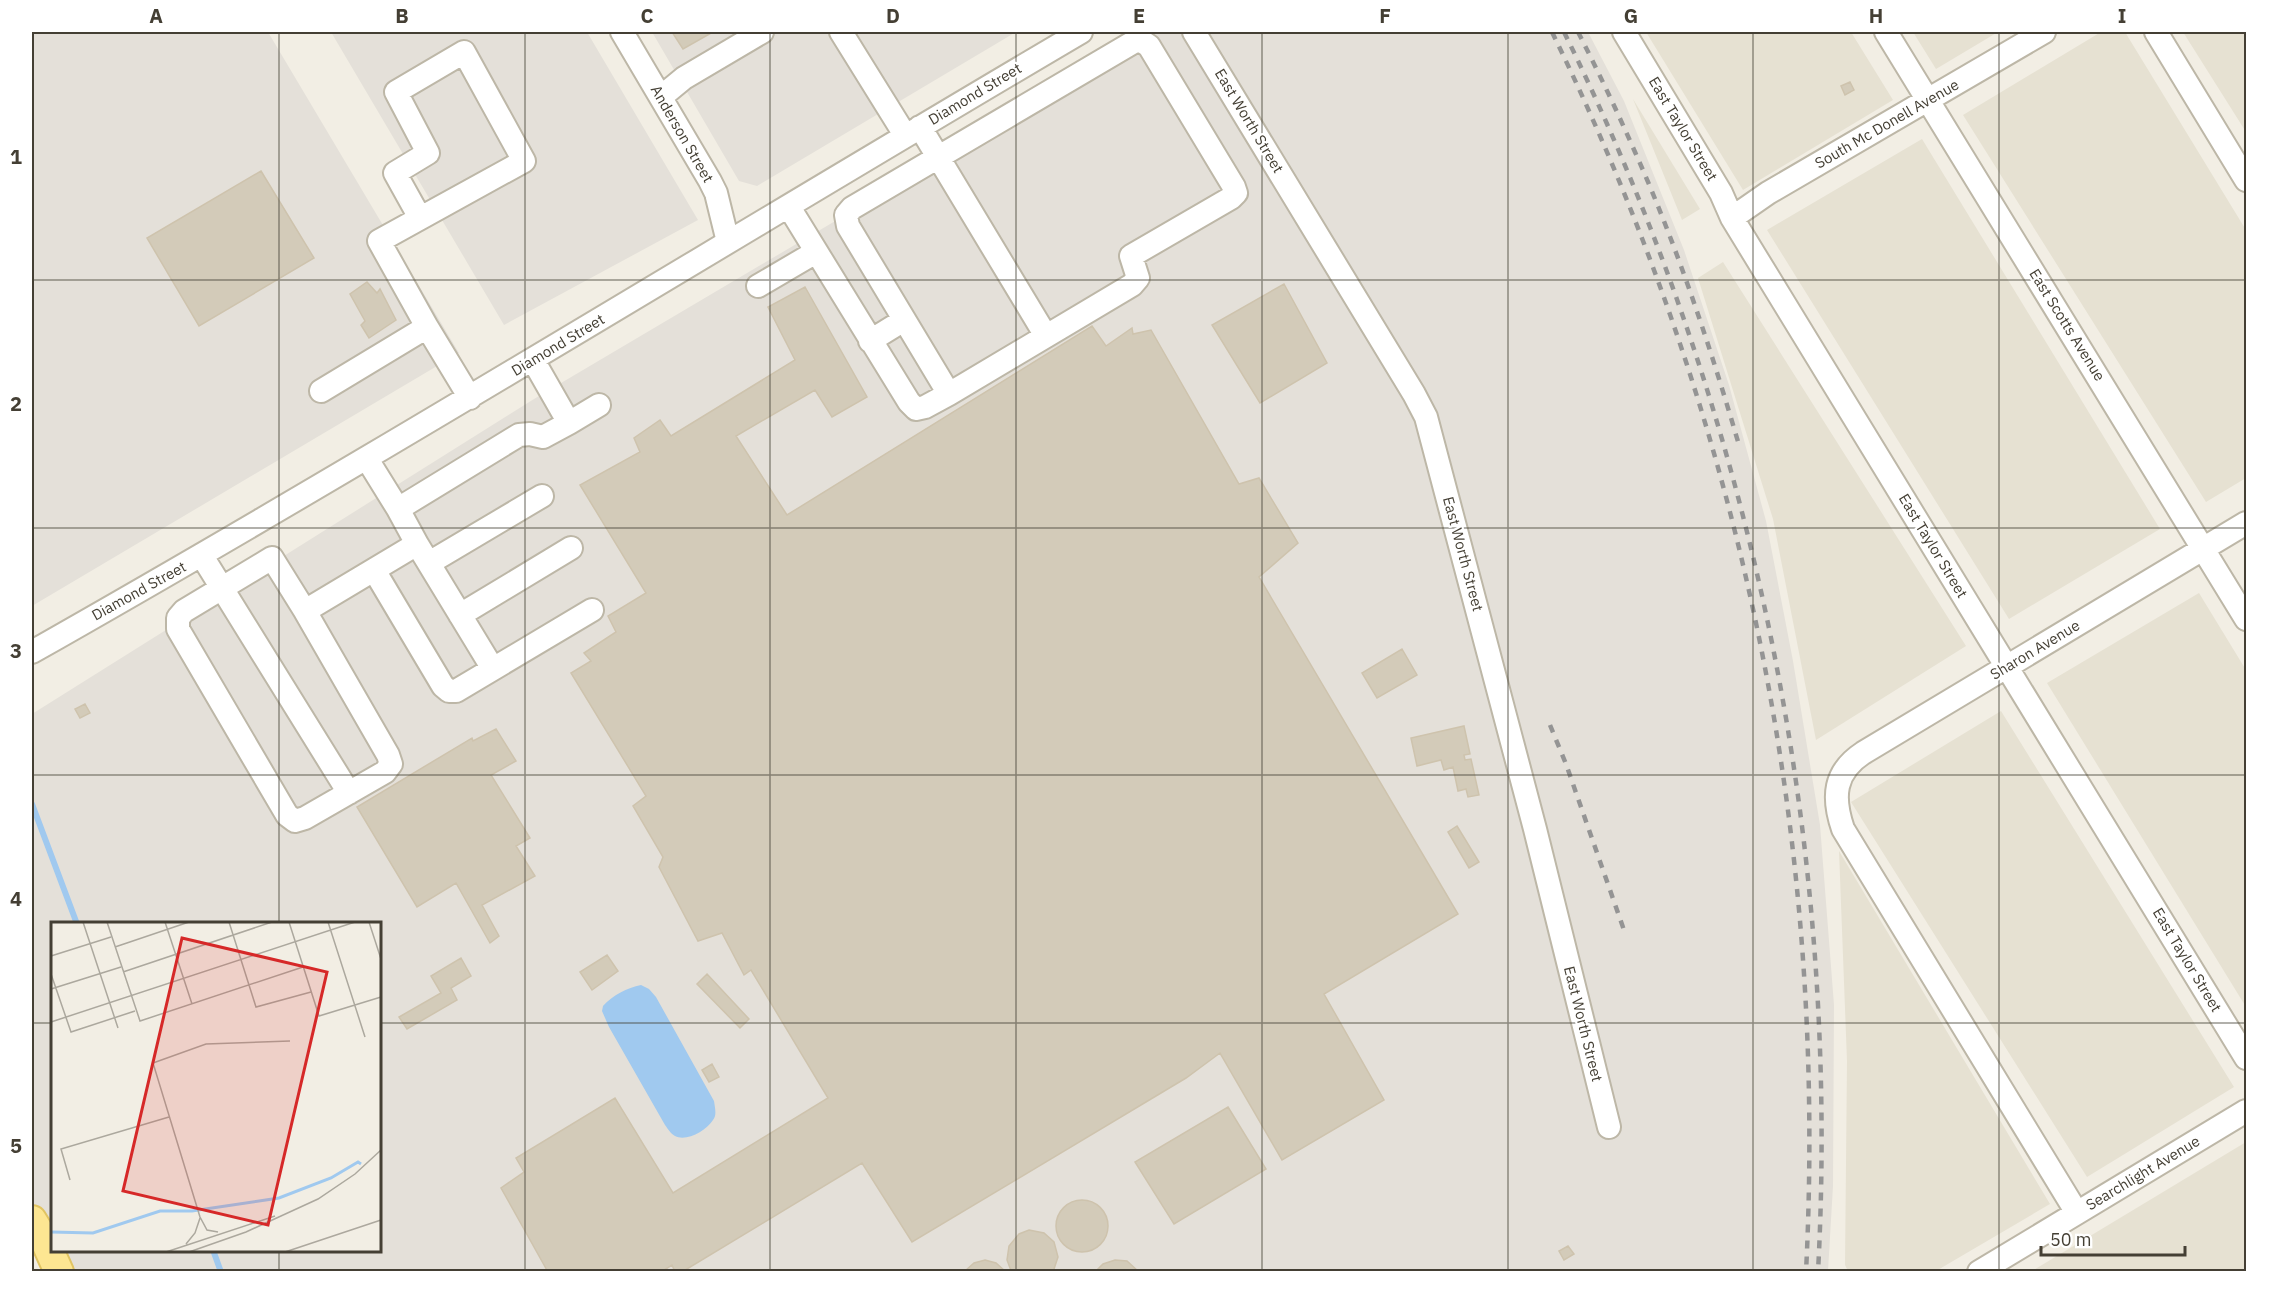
<svg xmlns="http://www.w3.org/2000/svg" width="2278" height="1303" font-family="'IBM Plex Sans',sans-serif">
  <style>
    .residential { fill: #e6e1d2 }
    .industrial { fill: #e4e0d9; fill-rule: evenodd }
    .water { fill: #a0c9ef }
    .lines { fill: none; stroke-linecap: round; stroke-linejoin: round }
    .stream { stroke: #a0c9ef; stroke-width: 6 }
    .building { fill: #d3cbb9; stroke: #cec3ad; stroke-width: 1.5 }
    .minor-casing { stroke: #bdb7a7; stroke-width: 26 }
    .major-casing { stroke: #e1c462; stroke-width: 32 }
    .minor { stroke: #fff; stroke-width: 22 }
    .major { stroke: #fde692; stroke-width: 28 }
    .rail { stroke: #949494; stroke-width: 4.5; stroke-dasharray: 8 8; stroke-linecap: butt }
    .grid { fill: none; stroke: #443f34; stroke-width: 1.5; stroke-opacity: 0.55 }
    .labels { text-anchor: middle; stroke-width: 4.5; stroke-linejoin: round; paint-order: stroke }
    .street-label { font-size: 15px; fill: #443f34; stroke: #fff }
    .inset-river { fill: none; stroke: #a0c9ef; stroke-width: 3 }
    .inset-road { fill: none; stroke: #aca89e; stroke-width: 1.5 }
    .view { fill: #d62828; fill-opacity: 0.15; stroke: #d62828; stroke-width: 3 }
    .inset-edge { fill: none; stroke: #443f34; stroke-width: 3 }
    .neatline { fill: none; stroke: #443f34; stroke-width: 2 }
    .grid-label { font-size: 20px; text-anchor: middle; font-weight: bold; fill: #443f34 }
  </style>
  <rect width="100%" height="100%" fill="#f2eee4"/>
  <path class="residential" d="M1646,32H1851L1893,100L1743,190Z
    M1913,32H1998L1936,69Z
    M2101,32H2125L2246,230V478L2206,502L1963,115Z
    M2183,32H2246V132Z
    M1633,99L1700,209L1682,220Z
    M1922,139L2160,529L2009,619L1767,230Z
    M1723,262L1966,646L1816,740L1773,519L1698,278Z
    M2199,593L2246,670V1007L2047,683Z
    M2001,711L2234,1087L2087,1177L1851,802Z
    M1839,851L2050,1204L1936,1271H1848L1845,1265L1847,1061Z
    M2246,1142V1271H2032Z"/>
  <path class="industrial" d="M32,32H268L459,353L32,606Z
    M331,32H587L698,220L504,325Z
    M652,32H1016L757,186L739,181Z
    M1155,32H1588L1624,101L1684,250L1729,385L1766,521L1793,661L1820,825L1834,1005L1833,1186L1828,1271L64,1272L32,1217V714L534,399ZM52,924H380V1250H52Z"/>
  <path class="water" d="M641,985L649,989L656,997L714,1101C715,1108 717,1115 713,1120C706,1131 686,1142 675,1136C671,1134 668,1129 665,1125L609,1027L602,1011L603,1006C613,995 627,988 641,985Z"/>
  <g class="lines">
    <path class="stream" d="M32,804L77,924
      M213,1250L221,1272"/>
  </g>
  <path class="building" d="M672,32H713L683,49Z
    M1850,82L1854,90L1845,95L1841,86Z
    M261,171L314,258L199,326L147,238Z
    M367,282L377,293L380,289L396,320L369,338L361,325L365,321L350,294Z
    M1284,284L1327,363L1260,403L1212,325Z
    M805,287L867,397L832,417L815,390L736,436L787,515L1092,326L1106,346L1132,328L1133,334L1151,330L1239,484L1259,478L1298,543L1259,577L1458,914L1324,994L1384,1100L1282,1160L1220,1053L1186,1078L912,1242L862,1163L682,1272H675L672,1265L661,1272H548L501,1188L524,1172L516,1158L615,1098L673,1193L828,1098L751,970L744,975L722,933L698,941L659,867L663,857L633,806L646,796L571,673L591,661L584,653L616,632L608,616L646,593L580,485L640,452L634,438L660,420L671,436L795,360L768,307Z
    M1402,649L1417,675L1377,698L1362,673Z
    M85,704L90,713L80,718L75,709Z
    M1464,726L1470,754L1464,755L1465,760L1471,759L1479,795L1468,797L1466,789L1458,791L1453,767L1444,770L1441,760L1417,766L1411,738Z
    M496,729L516,761L491,775L530,838L516,846L535,876L482,905L499,936L490,943L456,883L417,907L357,807L472,738L473,741Z
    M1457,826L1479,862L1469,868L1448,832Z
    M607,955L618,971L592,990L580,972Z
    M461,958L471,976L451,988L457,1000L407,1029L399,1017L441,993L431,976Z
    M707,974L749,1019L740,1028L697,984Z
    M712,1064L719,1077L709,1082L702,1070Z
    M1228,1107L1266,1169L1174,1224L1135,1162Z
    M1056 1226a26 26 0 1 1 52 0a26 26 0 1 1-52 0Z
    M1029,1230L1044,1233L1054,1242L1058,1257L1053,1272H1012L1010,1268L1007,1260L1009,1246L1019,1234Z
    M1568,1246L1574,1254L1564,1260L1559,1251Z
    M985,1260L996,1263L1006,1272H964L974,1263Z
    M1115,1260L1127,1261L1139,1272H1095L1103,1264Z"/>
  <g class="lines">
    <defs>
      <path id="minor" d="M622,32L710,181L716,193L728,242
        M841,32L905,135
        M1194,32L1414,394L1426,417L1535,829L1609,1127
        M1624,32L1721,193L1732,218L2246,1058
        M1886,32L2246,619
        M2156,32L2246,180
        M661,97L684,78L762,32
        M920,127L1046,336
        M789,207L909,402L916,409L925,407L949,394L1132,285L1138,278L1131,256L1231,198L1236,193L1234,187L1149,46L1140,40L1132,43L852,208L846,215L848,226L949,394
        M420,218L395,173L428,153L396,92L464,52L524,161L379,241L427,327L470,398
        M1732,218L1768,193L2044,32
        M758,286L816,252
        M870,341L904,320
        M321,391L427,327
        M569,423L599,405
        M367,459L398,509
        M417,544L493,669
        M202,556L349,793
        M429,563L542,496
        M374,570L443,686L449,691H456L592,610
        M305,611L388,755L391,764L385,772L305,818L295,821L287,815L178,629V618L184,611L272,558L305,611L417,544L398,509L519,435L530,434L543,437L569,423L533,360
        M460,615L571,548
        M32,652C385,452 731,238 1081,32
        M2077,1213L1843,829C1832,797 1834,772 1863,753L2246,523
        M1979,1272L2246,1111"/>
      <path id="major" d="M32,1220L46,1243L59,1272"/>
    </defs>
    <use href="#minor" class="minor-casing"/>
    <use href="#major" class="major-casing"/>
    <use href="#minor" class="minor"/>
    <use href="#major" class="major"/>
    <path class="rail" d="M1552,32C1742,421 1828,838 1806,1272
      M1564,32C1753,415 1841,845 1818,1272
      M1578,32C1598,71 1617,111 1635,152C1677,246 1710,346 1739,445
      M1550,725L1566,764L1625,933"/>
  </g>
  <path class="grid" d="M279,32V924M525,32V1272M770,32V1272M1016,32V1272M1262,32V1272M1508,32V1272M1753,32V1272M1999,32V1272M32,280H2246M32,528H2246M32,775H2246M32,1023H52M380,1023H2246M279,1250V1272"/>
  <g class="labels">
    <g class="street-label">
      <text transform="translate(975 94) rotate(-31)" y="5">Diamond Street</text>
      <text transform="translate(1249 121) rotate(59)" y="5">East Worth Street</text>
      <text transform="translate(1887 124) rotate(-30)" y="5">South Mc Donell Avenue</text>
      <text transform="translate(1683 129) rotate(59)" y="5">East Taylor Street</text>
      <text transform="translate(682 134) rotate(60)" y="5">Anderson Street</text>
      <text transform="translate(2067 325) rotate(58)" y="5">East Scotts Avenue</text>
      <text transform="translate(558 345) rotate(-31)" y="5">Diamond Street</text>
      <text transform="translate(1933 546) rotate(59)" y="5">East Taylor Street</text>
      <text transform="translate(1463 554) rotate(75)" y="5">East Worth Street</text>
      <text transform="translate(139 591) rotate(-29)" y="5">Diamond Street</text>
      <text transform="translate(2035 650) rotate(-31)" y="5">Sharon Avenue</text>
      <text transform="translate(2187 960) rotate(59)" y="5">East Taylor Street</text>
      <text transform="translate(1583 1024) rotate(76)" y="5">East Worth Street</text>
      <text transform="translate(2143 1173) rotate(-31)" y="5">Searchlight Avenue</text>
    </g>
  </g>
  <g transform="translate(51 922)">
    <rect width="330" height="330" fill="#f2eee4"/>
    <path class="inset-river" d="M0,310L42,311L109,289H141L228,276L280,256L307,240L310,242"/>
    <path class="inset-road" d="M32,0L67,106M56,0L89,99L252,45M114,0L141,82M178,0L205,85L260,70M238,0L268,94L330,75M277,0L314,115M318,0L330,37M64,25L138,0M0,34L60,15M72,50L221,0M0,52L20,110L84,89M0,67L70,45M0,100L304,0M19,258L10,227L118,195M149,295L102,141L155,122L239,119M149,295L156,308L167,310M135,322L144,311L149,296M115,330L224,294M138,330L195,310L267,277L304,252L330,228M234,330L330,298"/>
    <path class="view" d="M131,16L276,50L217,303L72,269Z"/>
    <rect width="330" height="330" class="inset-edge"/>
  </g>
  <rect width="2278" height="1303" fill="none" stroke="#ffffff" stroke-width="66"/>
  <path d="M2041 1246v9h144v-9" fill="none" stroke="#443f34" stroke-width="3"/>
  <text x="2050" y="1246" font-size="18" fill="#443f34" stroke="#ffffff" stroke-width="4.5" paint-order="stroke">50 m</text>
  <rect x="33" y="33" width="2212" height="1237" class="neatline"/>
  <g class="grid-label">
    <text x="156" y="23">A</text>
    <text x="402" y="23">B</text>
    <text x="647" y="23">C</text>
    <text x="893" y="23">D</text>
    <text x="1139" y="23">E</text>
    <text x="1385" y="23">F</text>
    <text x="1631" y="23">G</text>
    <text x="1876" y="23">H</text>
    <text x="2122" y="23">I</text>
    <text x="16" y="164">1</text>
    <text x="16" y="411">2</text>
    <text x="16" y="658">3</text>
    <text x="16" y="906">4</text>
    <text x="16" y="1153">5</text>
  </g>
</svg>
